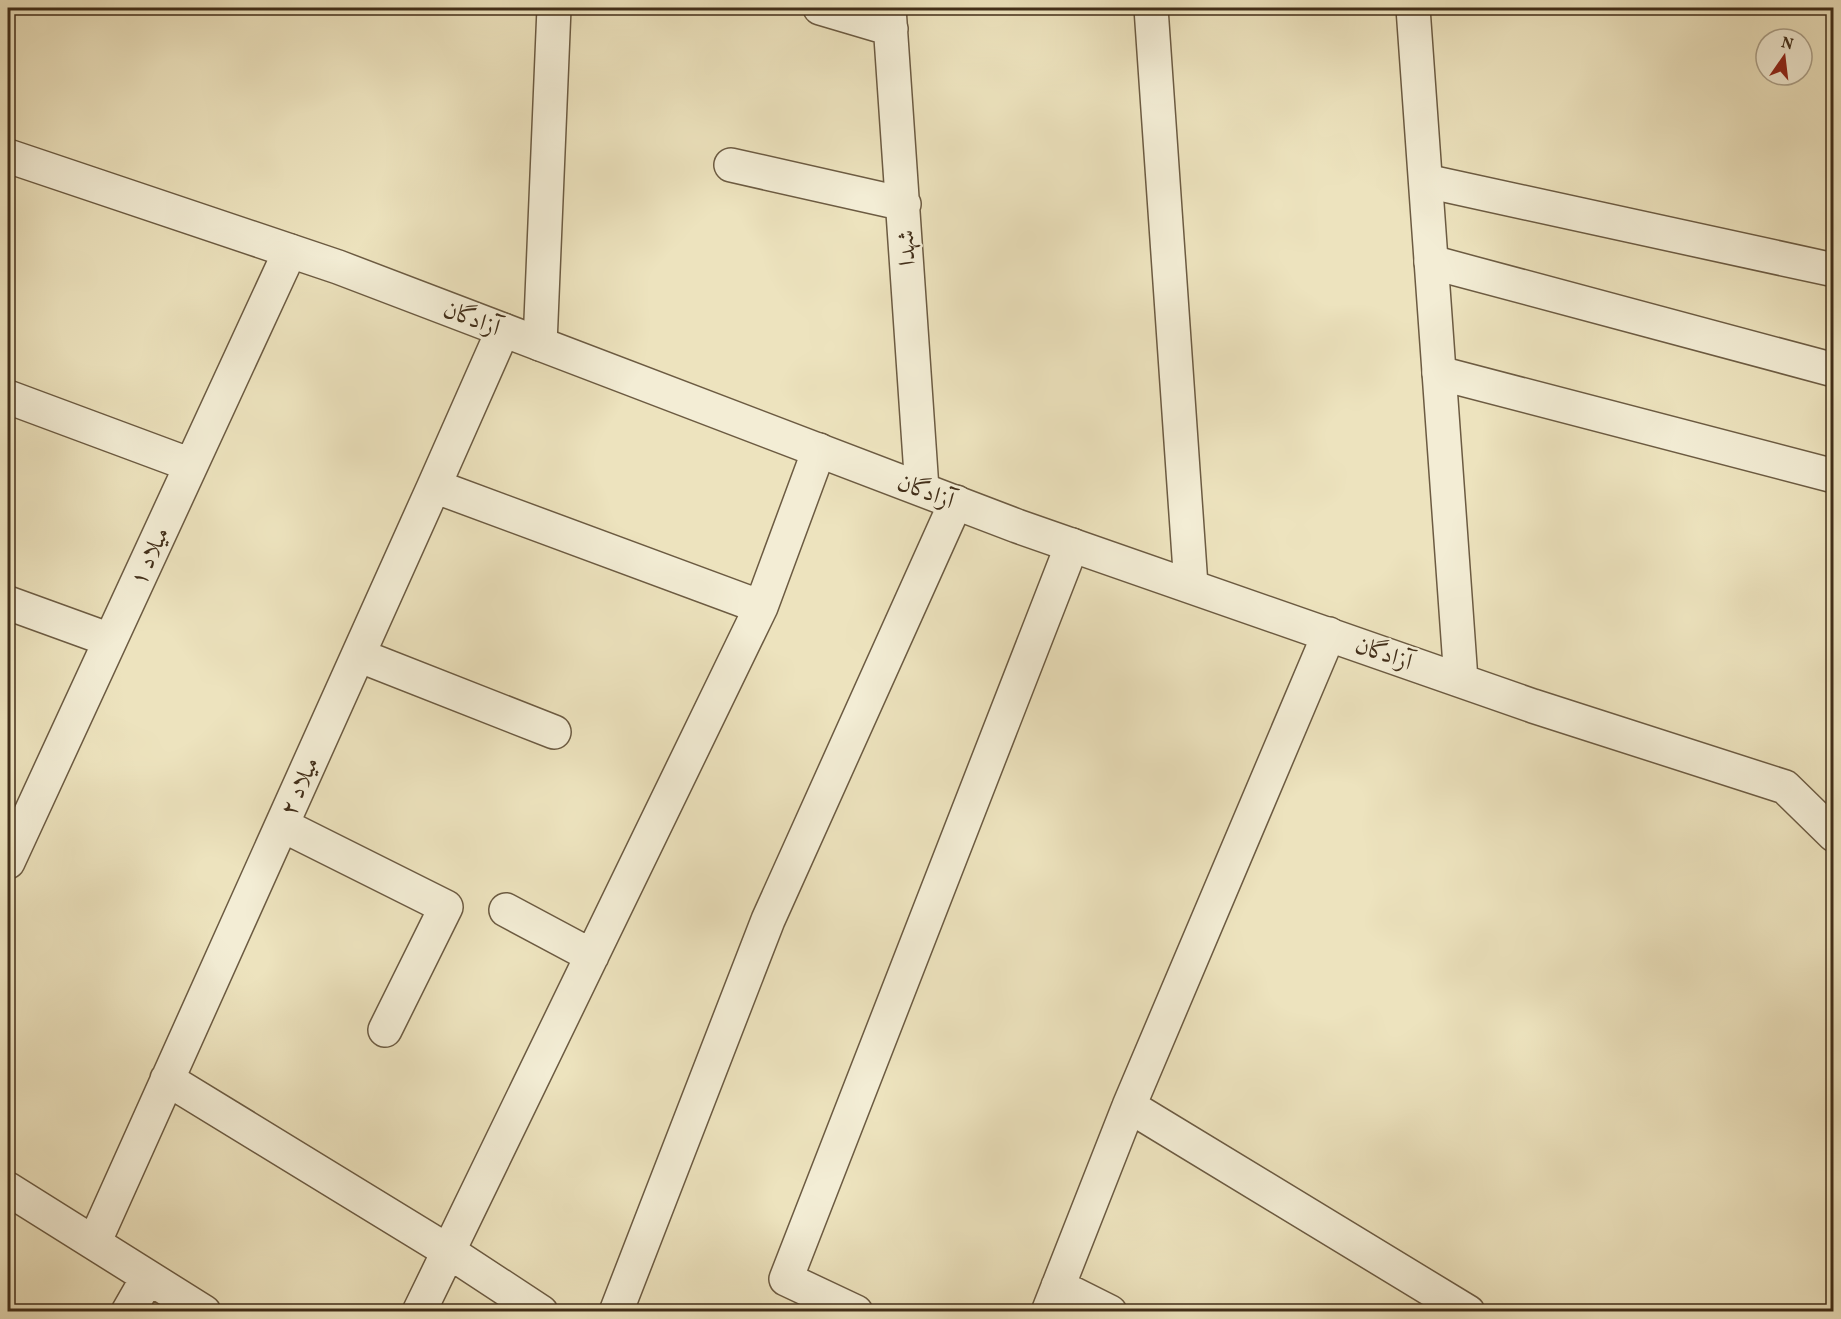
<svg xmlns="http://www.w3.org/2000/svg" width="1841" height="1319" font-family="Vollkorn,Amiri,serif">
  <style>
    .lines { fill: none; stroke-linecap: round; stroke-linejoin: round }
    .minor-casing { stroke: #6c5b42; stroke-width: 36 }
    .tertiary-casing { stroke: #6c5b42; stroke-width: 36 }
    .minor { stroke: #f3edd5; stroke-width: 33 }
    .tertiary { stroke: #f3edd5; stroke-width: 33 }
    .labels { text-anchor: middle; stroke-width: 4.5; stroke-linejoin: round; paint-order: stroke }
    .street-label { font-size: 24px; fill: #412e19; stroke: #f3edd5 }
  </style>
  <rect width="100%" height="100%" fill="#ede3be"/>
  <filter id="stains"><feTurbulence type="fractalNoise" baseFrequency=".00333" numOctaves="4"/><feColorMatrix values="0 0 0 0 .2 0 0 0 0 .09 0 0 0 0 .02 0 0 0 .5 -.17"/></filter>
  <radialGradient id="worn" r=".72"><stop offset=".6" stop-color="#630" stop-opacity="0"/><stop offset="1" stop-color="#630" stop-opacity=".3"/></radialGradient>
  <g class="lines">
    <defs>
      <path id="minor" d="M820,8L891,29
        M889,8L922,489
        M1151,8L1191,586
        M731,165L904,204
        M1426,181L1834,270
        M1431,262L1834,370
        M540,344L554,8
        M1439,373L1834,476
        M8,397L191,465
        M434,486L761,607
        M8,603L110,640
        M358,655L554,732
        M282,825L446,907L385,1030
        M8,862L290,251
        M506,910L592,956
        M167,1079L448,1251L541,1312
        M1129,1106L1468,1312
        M8,1189L204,1312
        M94,1243L434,486L503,330
        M1058,1286L1110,1312
        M128,1312L148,1277
        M419,1312L761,607L819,450
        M616,1312L768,920L956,502
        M856,1312L786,1279L1072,545
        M1048,1312L1129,1106L1329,634"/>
      <path id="tertiary" d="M1413,8L1461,680
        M8,156L338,267L1017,526L1533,706L1785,787L1834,835"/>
    </defs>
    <use href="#minor" class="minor-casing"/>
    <use href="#tertiary" class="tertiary-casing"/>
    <use href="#minor" class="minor"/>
    <use href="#tertiary" class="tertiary"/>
  </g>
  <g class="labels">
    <g class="street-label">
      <text transform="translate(906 248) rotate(-94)" y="8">شهدا</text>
      <text transform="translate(472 318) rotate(21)" y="8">آزادگان</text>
      <text transform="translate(926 491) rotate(21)" y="8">آزادگان</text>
      <text transform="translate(149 556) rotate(-65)" y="8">میلاد ۱</text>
      <text transform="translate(1384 653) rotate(19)" y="8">آزادگان</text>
      <text transform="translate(299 786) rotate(-66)" y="8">میلاد ۲</text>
    </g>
  </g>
  <rect width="1841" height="1319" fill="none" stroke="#ede3be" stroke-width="30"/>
  <rect x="9" y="9" width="1823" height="1301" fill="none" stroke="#412e19" stroke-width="3"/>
  <rect x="15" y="15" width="1811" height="1289" fill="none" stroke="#412e19" stroke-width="1.5"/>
  <g transform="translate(1784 57) rotate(14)"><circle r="28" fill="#f3edd5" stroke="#aca18a" stroke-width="1.5"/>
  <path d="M0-4.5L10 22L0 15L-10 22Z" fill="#8f2418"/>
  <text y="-9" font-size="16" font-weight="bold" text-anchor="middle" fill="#412e19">N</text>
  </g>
  <rect width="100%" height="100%" filter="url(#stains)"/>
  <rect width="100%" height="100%" fill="url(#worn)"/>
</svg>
